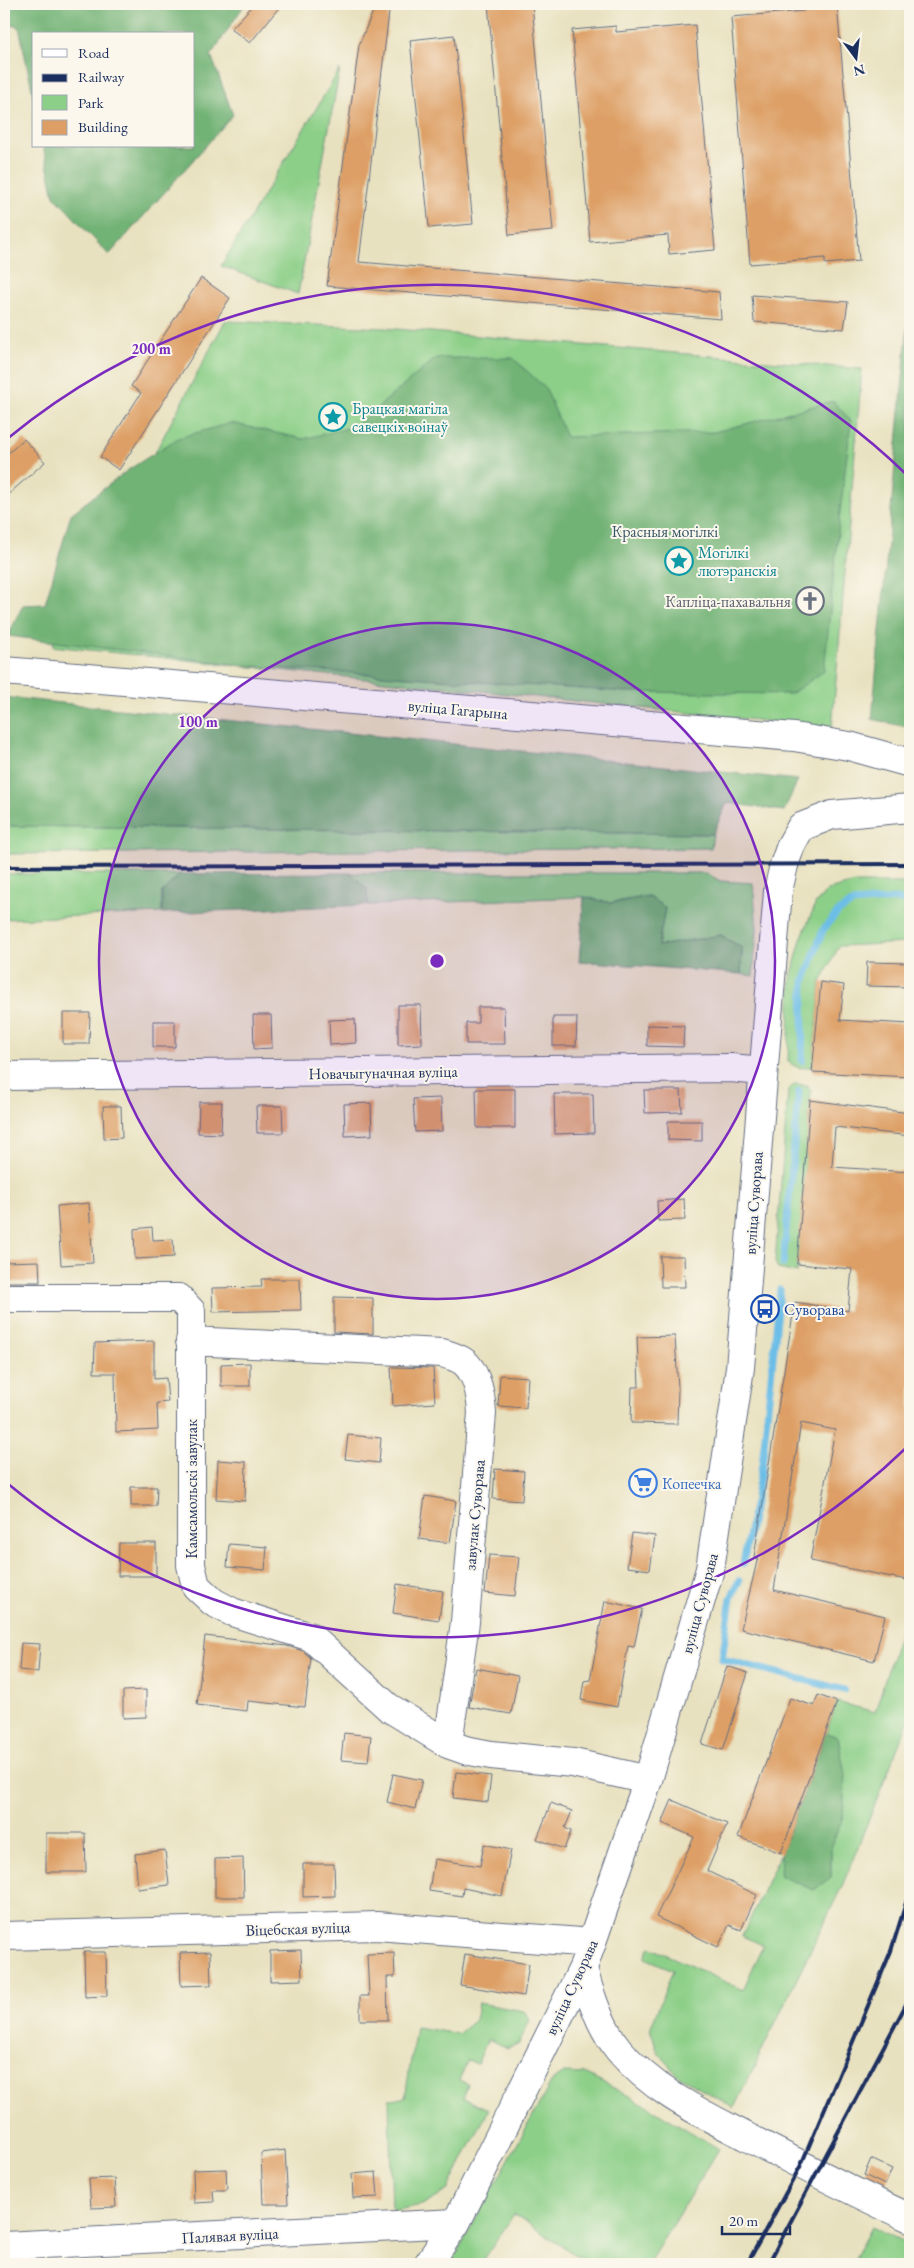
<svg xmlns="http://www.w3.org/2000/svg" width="914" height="2268" font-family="'EB Garamond',serif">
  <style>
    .green { fill: #8ccf88; stroke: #547f73 }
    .forest { fill: #71b274; stroke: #467069 }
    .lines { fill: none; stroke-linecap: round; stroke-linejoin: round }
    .stream { stroke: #6cbee7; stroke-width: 7 }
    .building { fill: #dd9f65 }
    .minor-casing { stroke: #636d80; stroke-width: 30 }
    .major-casing { stroke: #636d80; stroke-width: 30 }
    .minor { stroke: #fff; stroke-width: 28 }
    .major { stroke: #fff; stroke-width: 28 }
    .rail { stroke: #1b2f5e; stroke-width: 4 }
    .ring { fill: none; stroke: #7b2cbf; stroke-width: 2.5 }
    .labels { text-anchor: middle; stroke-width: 4; stroke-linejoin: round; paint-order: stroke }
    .culture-label { font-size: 16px; fill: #0d838f; stroke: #fbf7ec; text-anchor: start }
    .park-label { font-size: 16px; fill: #375768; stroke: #fbf7ec }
    .worship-label { font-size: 16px; fill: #5b616d; stroke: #fbf7ec; text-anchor: end }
    .street-label { font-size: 16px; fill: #1b2f5e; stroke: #fbf7ec }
    .transit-label { font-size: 16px; fill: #164399; stroke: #fbf7ec; text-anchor: start }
    .shop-label { font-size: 16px; fill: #366cbe; stroke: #fbf7ec; text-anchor: start }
    .centre { fill: #7b2cbf; stroke: #fbf7ec; stroke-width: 2.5 }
    .ring-label { font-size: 15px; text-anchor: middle; font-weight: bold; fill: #7b2cbf; stroke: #fbf7ec; stroke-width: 4; stroke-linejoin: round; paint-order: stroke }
  </style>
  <rect width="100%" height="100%" fill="#fbf7ec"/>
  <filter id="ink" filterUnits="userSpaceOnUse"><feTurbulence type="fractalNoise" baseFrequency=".02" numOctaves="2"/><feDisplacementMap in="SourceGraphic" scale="10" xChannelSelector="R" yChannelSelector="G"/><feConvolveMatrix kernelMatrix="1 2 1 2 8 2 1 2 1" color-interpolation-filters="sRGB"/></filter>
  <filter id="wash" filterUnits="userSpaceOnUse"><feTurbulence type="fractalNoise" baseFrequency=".0096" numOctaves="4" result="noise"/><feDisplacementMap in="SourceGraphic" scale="20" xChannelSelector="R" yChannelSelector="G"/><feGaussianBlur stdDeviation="1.12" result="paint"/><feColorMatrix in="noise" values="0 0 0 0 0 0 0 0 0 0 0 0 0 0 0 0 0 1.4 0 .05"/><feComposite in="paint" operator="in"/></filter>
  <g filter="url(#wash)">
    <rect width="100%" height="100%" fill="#e8e1bf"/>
    <path class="green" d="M340,69L298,294L221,266Z
      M225,321L385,328L862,369L832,728L52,646Z
      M4,826L713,834L711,848L4,854Z
      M351,873H706L720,881L753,883L757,929L753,976L741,974L742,948L721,935L658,946L665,908L648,896L611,903L584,897L368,905L367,889Z
      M4,874H180L162,892V913L4,919Z
      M855,883H910V943L839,946L821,982L813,1066C802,1069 796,1069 788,1061L791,978L801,939L816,903L828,890Z
      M795,1084L807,1085L811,1091L797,1273L778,1269L775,1262L788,1090Z
      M910,1599V1717L843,1884L734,2108L679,2076L658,2052L650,2029L673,1970L645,1958L650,1947L743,1990L763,1945L742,1936L781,1853V1876L831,1877V1845L843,1819L838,1737L826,1733L837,1702L875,1712Z
      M478,2003L524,2011L530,2020L519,2044L508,2048L488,2039L477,2064L468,2060L459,2080L468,2084L463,2098L489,2109L448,2190L422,2205L392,2211L389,2099L405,2098L416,2027L458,2034L475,2020Z
      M564,2073L587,2074L646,2105L719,2149L648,2264H589L514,2214L481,2264H451L552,2081Z
      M871,2226L910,2245V2264H851Z"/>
    <path class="forest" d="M4,4H245L211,55L233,115L109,255L54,196L43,146H194V34H34V99L19,27L4,23Z
      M910,301V728L872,719Z
      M436,358H513L546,389L566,437L714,432L833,401L851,421L840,512L824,671L791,694L625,692L249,666L8,636L23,605L45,604L71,514L128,470L178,438L231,423L303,439L356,426Z
      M4,697L798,780L784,811L727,803L713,834L4,826Z
      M351,873L367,889L368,905L162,913V892L180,874Z
      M648,896L665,908L658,946L721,935L742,948L741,974L579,961L584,897L611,903Z
      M826,1733L838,1737L845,1775L843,1819L831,1845V1877L814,1890L780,1876L781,1853Z"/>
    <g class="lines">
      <path class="stream" d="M802,1061L804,982L823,930L838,912L852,903L897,899L910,903
        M783,1264L799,1091
        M743,1564L762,1465L780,1290
        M739,1581L731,1598L722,1659L844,1690"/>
    </g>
    <g id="blocks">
      <path class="building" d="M254,4H282L250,43L231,29Z
        M376,4H390L359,262L719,292L721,319L327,286L359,45Z
        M488,4H532L553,231L509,235Z
        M803,4H837L859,261L825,264V258L750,264L731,17L804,11Z
        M695,25L715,250L669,254L668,235L590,242L572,30L616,26V32Z
        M454,35L473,224L429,228L410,40Z
        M201,278L230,298L119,470L100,457L141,393L131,386Z
        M752,295L848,302L844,329L754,322Z
        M24,439L45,462L4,498V457Z
        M867,962L910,963V987L866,986Z
        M821,982L844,985L840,1020L910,1024V1077L812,1072Z
        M398,1005H421L422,1044L398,1045Z
        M478,1007H504L505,1044H466V1023H478Z
        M63,1013H90L89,1044H63Z
        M253,1015H271L272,1048L254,1049Z
        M553,1017H577L576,1046H553Z
        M355,1019L356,1043L330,1045L329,1020Z
        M153,1021H175V1047H153Z
        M647,1025L684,1026L683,1047L647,1046Z
        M476,1089H515V1128H477Z
        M644,1090H681L682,1112L645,1113Z
        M554,1094H593L594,1133L555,1134Z
        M441,1098L442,1131L415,1132L413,1099Z
        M810,1100L910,1113V1136L835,1127L832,1167L910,1172V1565L907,1580L810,1561L835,1430L801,1423L774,1590L885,1616L874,1661L741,1629L758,1557H754L795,1302L848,1311L852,1269L797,1264Z
        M199,1102H222L221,1134L198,1133Z
        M371,1103L372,1135L345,1136L344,1104Z
        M103,1106H121L122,1138L104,1139Z
        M256,1106H282L283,1133H257Z
        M668,1121H702V1141L668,1140Z
        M684,1199L685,1220L658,1221L657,1201Z
        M89,1203L93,1263L61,1265L57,1206Z
        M152,1227L153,1240L173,1239L174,1257L135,1259L134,1229Z
        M660,1256H684L685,1287H661Z
        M39,1261L40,1282H4V1262Z
        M261,1279H300L301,1310L213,1312L212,1288L262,1287Z
        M334,1297L373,1298V1334L334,1332Z
        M675,1336L678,1388L677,1424L631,1423L632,1387H639L637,1337Z
        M154,1341V1379L166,1378L168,1402L157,1403L158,1430L116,1432L115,1373H94L95,1343Z
        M250,1363V1386H221V1364Z
        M391,1367L433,1368L435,1403L393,1406Z
        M500,1375L528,1377L526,1408L498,1406Z
        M348,1435L381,1438L379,1463L345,1459Z
        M218,1460L246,1462L245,1501L216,1499Z
        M495,1469L524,1471L522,1501L493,1499Z
        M131,1487H157L156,1506H131Z
        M425,1496L456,1501L450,1543L419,1539Z
        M632,1533L655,1536L650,1570L627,1567Z
        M119,1543H156V1576H118Z
        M229,1544L267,1547L265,1570L227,1567Z
        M489,1555L519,1557L515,1596L485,1593Z
        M397,1584L443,1591L439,1620L393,1613Z
        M605,1601L642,1609L634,1647L628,1646L617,1707L581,1700L584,1681L590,1680Z
        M205,1636L287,1646L303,1651L311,1658L305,1707L248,1701L247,1711L197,1705Z
        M21,1643L40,1644L38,1672L19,1670Z
        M727,1666L748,1673L723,1750L702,1744Z
        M476,1668L518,1676L511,1714L469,1707Z
        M146,1690V1717L123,1718V1691Z
        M818,1695L837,1702L781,1853L738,1837L790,1698L814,1706Z
        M344,1733L371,1736L368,1762L341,1760Z
        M456,1772L491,1776L488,1802L453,1798Z
        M393,1774L422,1780L415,1809L387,1802Z
        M672,1800L727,1824L707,1871L757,1895L741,1930L729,1925L718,1947L656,1917L694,1837L662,1823Z
        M551,1803L572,1811L565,1828L571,1831L564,1849L537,1839Z
        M46,1833H85L86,1872H46Z
        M484,1844L511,1850L502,1896L463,1888L462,1896L429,1891L434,1859L480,1866Z
        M165,1850L169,1885L138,1889L135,1854Z
        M243,1858L244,1897H215V1859Z
        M303,1864H334L335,1896L303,1897Z
        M301,1950L302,1980L270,1981V1951Z
        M84,1952H106L107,1996L85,1997Z
        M210,1952L211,1985L181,1986L180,1953Z
        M394,1953L395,1977H387L388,2020H360V1996H369L367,1954Z
        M465,1954L529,1964L524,1996L460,1985Z
        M285,2150L288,2204H263L261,2153Z
        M871,2159L892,2169L885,2185L864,2175Z
        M226,2169L227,2190H213L214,2202L194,2203L193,2170Z
        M376,2172L378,2197L353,2198L352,2174Z
        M114,2178L116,2207L91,2208L89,2179Z"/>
    </g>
  </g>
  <g filter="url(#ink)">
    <use href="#blocks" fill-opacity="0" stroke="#636d80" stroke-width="1"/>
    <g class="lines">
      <defs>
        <path id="minor" d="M4,1076L731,1068L762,1071
          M4,1298H179L191,1311V1565L196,1586L213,1602L232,1612L311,1637L388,1707L448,1744L465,1750L491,1755L573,1763L648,1780
          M190,1341L442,1353C449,1355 459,1358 464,1362C478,1374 481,1396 482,1413L465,1622L448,1744
          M4,1936L377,1926L592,1943
          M583,1968C590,1996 600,2027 619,2050C653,2091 701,2113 747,2137C801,2165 855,2193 910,2218
          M4,2246L456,2223
          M428,2264L456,2223L583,1968L648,1780L710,1569L740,1368L778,891L784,865L791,845L801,827L832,815L910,808"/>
        <path id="major" d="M4,671L794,737L849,746L910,763"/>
      </defs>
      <use href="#minor" class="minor-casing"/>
      <use href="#major" class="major-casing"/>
      <use href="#minor" class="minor"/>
      <use href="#major" class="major"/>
      <path class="rail" d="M4,867L910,864
        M747,2264L801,2165L891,1951L910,1890
        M768,2264L910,1997"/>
    </g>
  </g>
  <circle cx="437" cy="961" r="338" fill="#7b2cbf" fill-opacity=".12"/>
  <g class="ring">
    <circle cx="437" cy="961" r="338"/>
    <path d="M907 1447A676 676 0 0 1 7 1483M7 439A676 676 0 0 1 907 475"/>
  </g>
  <defs>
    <symbol id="sight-ring" viewBox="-11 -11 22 22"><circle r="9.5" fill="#fbf7ec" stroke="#0f9aa8" stroke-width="1.5"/><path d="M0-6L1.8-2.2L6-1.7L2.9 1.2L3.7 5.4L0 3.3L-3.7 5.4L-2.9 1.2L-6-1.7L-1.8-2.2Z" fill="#0f9aa8"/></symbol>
    <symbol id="church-ring" viewBox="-11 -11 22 22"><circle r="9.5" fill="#fbf7ec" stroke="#6b7280" stroke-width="1.5"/><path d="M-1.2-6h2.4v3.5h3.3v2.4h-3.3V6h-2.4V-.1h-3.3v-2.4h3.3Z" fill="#6b7280"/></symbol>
    <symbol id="bus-ring" viewBox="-11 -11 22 22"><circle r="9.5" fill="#fbf7ec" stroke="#1a4fb4" stroke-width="1.5"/><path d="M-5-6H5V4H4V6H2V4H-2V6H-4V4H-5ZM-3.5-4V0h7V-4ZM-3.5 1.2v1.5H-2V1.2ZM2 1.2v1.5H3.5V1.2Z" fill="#1a4fb4"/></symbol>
    <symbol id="supermarket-ring" viewBox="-11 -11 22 22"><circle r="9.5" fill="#fbf7ec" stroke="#3f7fe0" stroke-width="1.5"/><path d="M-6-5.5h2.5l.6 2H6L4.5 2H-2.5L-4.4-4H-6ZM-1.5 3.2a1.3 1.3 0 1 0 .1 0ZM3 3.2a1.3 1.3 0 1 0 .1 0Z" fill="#3f7fe0"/></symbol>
  </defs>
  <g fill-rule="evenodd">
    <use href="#sight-ring" x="317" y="401" width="32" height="32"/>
    <use href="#sight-ring" x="663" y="545" width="32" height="32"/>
    <use href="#church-ring" x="794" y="585" width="32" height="32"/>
    <use href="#bus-ring" x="749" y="1293" width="32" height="32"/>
    <use href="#supermarket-ring" x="627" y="1467" width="32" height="32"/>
  </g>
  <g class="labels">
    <g class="culture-label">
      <text x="352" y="414">Брацкая магіла<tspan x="352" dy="18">савецкіх воінаў</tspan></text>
      <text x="698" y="558">Могілкі<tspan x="698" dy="18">лютэранскія</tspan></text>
    </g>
    <g class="park-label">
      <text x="665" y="537">Красныя могілкі</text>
    </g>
    <g class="worship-label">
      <text x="791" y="607">Капліца-пахавальня</text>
    </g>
    <g class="street-label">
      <text transform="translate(458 709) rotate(5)" y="6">вуліца Гагарына</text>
      <text transform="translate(383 1072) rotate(-1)" y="6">Новачыгуначная вуліца</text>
      <text transform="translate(753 1203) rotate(-86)" y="6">вуліца Суворава</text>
      <text transform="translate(191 1489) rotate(-90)" y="6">Камсамольскі завулак</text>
      <text transform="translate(474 1515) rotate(-85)" y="6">завулак Суворава</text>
      <text transform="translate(699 1603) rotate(-75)" y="6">вуліца Суворава</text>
      <text transform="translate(298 1928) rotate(-2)" y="6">Віцебская вуліца</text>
      <text transform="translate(571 1987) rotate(-65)" y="6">вуліца Суворава</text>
      <text transform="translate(230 2235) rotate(-3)" y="6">Палявая вуліца</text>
    </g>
    <g class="transit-label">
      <text x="784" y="1315">Суворава</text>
    </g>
    <g class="shop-label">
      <text x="662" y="1489">Копеечка</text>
    </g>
  </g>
  <circle cx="437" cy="961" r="8" class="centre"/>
  <g class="ring-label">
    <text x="151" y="354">200 m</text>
    <text x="198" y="727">100 m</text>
  </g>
  <rect width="914" height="2268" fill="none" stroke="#fbf7ec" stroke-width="20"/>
  <rect x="32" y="32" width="162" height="115" fill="#fbf7ec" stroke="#a1a7b3"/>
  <rect x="42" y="49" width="25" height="8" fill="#ffffff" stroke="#a1a7b3"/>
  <text x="78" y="58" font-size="15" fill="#1b2f5e">Road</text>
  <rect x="42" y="74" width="25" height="8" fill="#1b2f5e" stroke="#a1a7b3"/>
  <text x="78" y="82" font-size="15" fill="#1b2f5e">Railway</text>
  <rect x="42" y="95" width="25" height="15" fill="#8ccf88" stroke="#a1a7b3"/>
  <text x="78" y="108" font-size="15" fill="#1b2f5e">Park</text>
  <rect x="42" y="120" width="25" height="15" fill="#dd9f65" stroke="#a1a7b3"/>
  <text x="78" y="132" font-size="15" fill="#1b2f5e">Building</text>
  <g transform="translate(856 58) rotate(165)" stroke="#fbf7ec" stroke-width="4" paint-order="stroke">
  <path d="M0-4L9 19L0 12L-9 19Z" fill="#1b2f5e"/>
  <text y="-8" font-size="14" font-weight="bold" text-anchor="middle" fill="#1b2f5e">N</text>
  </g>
  <path d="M722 2226v8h68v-8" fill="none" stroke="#1b2f5e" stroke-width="2.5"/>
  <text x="729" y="2226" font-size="15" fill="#1b2f5e" stroke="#fbf7ec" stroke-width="4" paint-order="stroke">20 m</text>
</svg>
